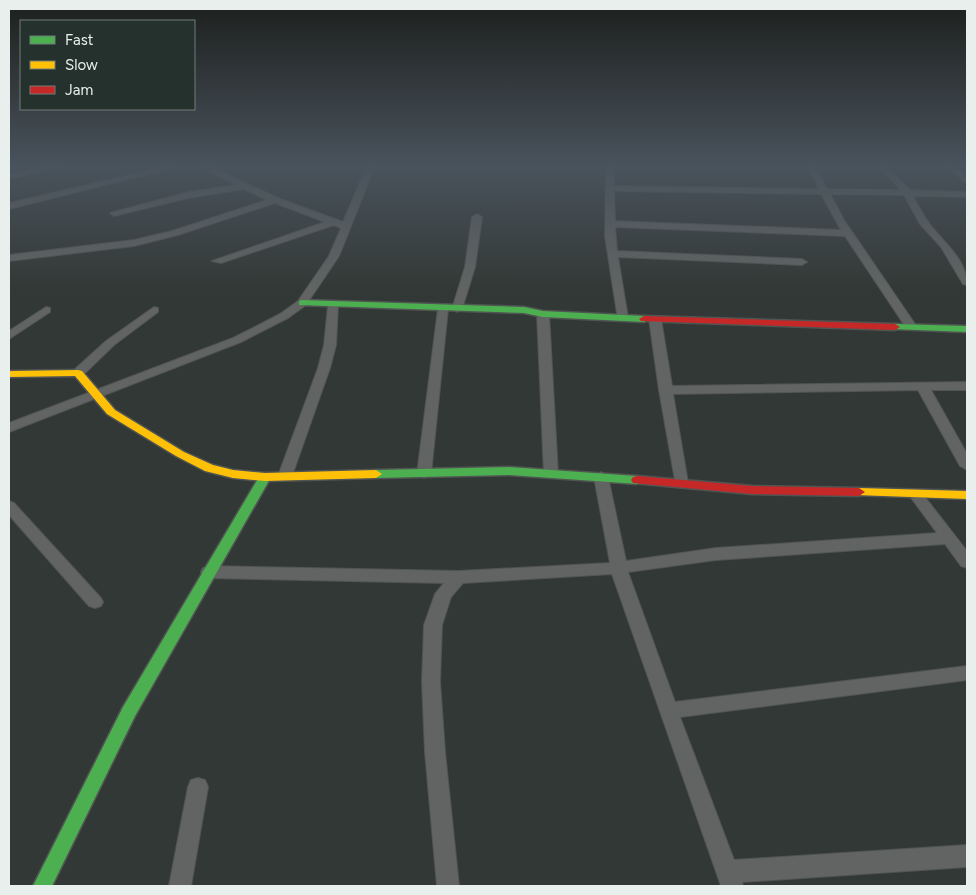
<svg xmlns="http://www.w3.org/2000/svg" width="976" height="895" font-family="Figtree,sans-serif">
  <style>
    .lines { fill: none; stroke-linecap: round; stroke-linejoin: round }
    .street-casing { stroke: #505452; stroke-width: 2 }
    .fast-casing { stroke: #505452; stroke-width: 3 }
    .slow-casing { stroke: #505452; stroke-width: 3 }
    .jam-casing { stroke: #505452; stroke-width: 3 }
    .street { fill: #616463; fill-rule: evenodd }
    .fast { fill: #4caf50; fill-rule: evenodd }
    .slow { fill: #ffc107; fill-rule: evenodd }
    .jam { fill: #c62828; fill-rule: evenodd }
  </style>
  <rect width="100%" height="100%" fill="#323835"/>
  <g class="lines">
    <defs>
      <path id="street" d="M51,166H64L9,179V175Z
        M169,166H181L9,209V203Z
        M199,166H209L278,198L343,222L367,166H375L339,256L306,305L288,318L241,342L9,432V423L233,338L280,314L298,301L329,256L341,228L334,225L221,263L212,261L325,222L275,203L178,235L134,246L9,261V255L134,240L172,231L267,200L244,189L188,198L114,216L110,213L188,192L236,185Z
        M606,166H614V186L819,189L807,166H815L827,189L901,190L878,166H886L910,190L967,192V197L913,196C918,205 923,215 929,223C943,242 967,259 967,285L963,284L941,247L920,224L904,195L830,194L844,220L917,327L915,329H907L845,236L615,227L617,251L802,259L807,262L802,265L618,257L628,318L626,320H618L605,236ZM614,191L821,194L841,230L615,221Z
        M945,166H953L967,177V183Z
        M477,214L482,217L475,267L462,309L457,312L452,309L465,267L472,217Z
        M333,303L338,306L336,345L330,368L292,476L285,480L280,479L278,476L318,368L324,345L328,306Z
        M443,306L448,309L431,474L424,478L417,474L438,309Z
        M46,307L50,308V312L9,339V331Z
        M154,307L158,308V312L114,345L82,376H74L72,373L74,370L106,341Z
        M543,311L549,314L558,474L551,478L544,474L537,314Z
        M655,316L661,319L672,386L967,382V390H931L967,454V470L960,466L918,390L673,394L688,483L681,488L676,486L659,390L649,319Z
        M601,472L608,477L626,561L716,548L937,533L909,495L911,492H921L967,551V568L961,566L945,544L716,560L628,572L675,702L967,666V680L680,717L734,860L967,845V867L742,882L743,886H721L612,574L463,583L451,597L442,625L440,682L445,752L459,886H437L425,752L422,682L424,625L435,594L444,583L209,578L203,576L201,572L203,568L209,566L459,571L610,563L594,477Z
        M9,501L14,503L101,598L103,602L101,606L95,608L89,606L9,515Z
        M198,778L205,780L208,787L191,886H169L188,787L191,780Z"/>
      <path id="fast" d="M302,300L524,307L543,311L644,316L649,319L644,322L543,317L524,313L299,305V301Z
        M895,324L967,326V332L892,329L890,327Z
        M509,467L637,476L643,480L637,484L509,475L376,478L370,474L376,470Z
        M265,473L271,477L135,716L52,886H33L123,707L259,477Z"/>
      <path id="slow" d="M78,370L82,371L115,410L184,452L213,465L233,470L265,473L376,470L382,474L376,478L265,481L233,478L205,471L176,456L107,414L75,376L9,377V371Z
        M859,488L967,491V499L855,495L853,492L855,489Z"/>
      <path id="jam" d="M644,316L895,324L900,327L895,330L641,321L639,319Z
        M637,476L752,486L859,488L865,492L859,496L752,494L633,483L631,480L633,477Z"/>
    </defs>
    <use href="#street" class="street-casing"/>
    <use href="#fast" class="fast-casing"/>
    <use href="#slow" class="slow-casing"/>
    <use href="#jam" class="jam-casing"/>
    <use href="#street" class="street"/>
    <use href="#fast" class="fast"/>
    <use href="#slow" class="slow"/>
    <use href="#jam" class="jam"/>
  </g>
  <linearGradient id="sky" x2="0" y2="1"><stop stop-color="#1c1f1d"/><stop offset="0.57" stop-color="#49535c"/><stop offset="1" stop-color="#49535c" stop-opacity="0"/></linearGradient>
  <rect width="976" height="291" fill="url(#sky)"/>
  <rect width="976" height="895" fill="none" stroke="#e8efec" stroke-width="20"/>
  <rect x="20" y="20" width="175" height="90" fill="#25312c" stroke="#737d79"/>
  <rect x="30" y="36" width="25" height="8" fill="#4caf50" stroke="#737d79"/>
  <text x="65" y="45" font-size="15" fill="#e8efec">Fast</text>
  <rect x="30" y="61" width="25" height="8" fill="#ffc107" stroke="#737d79"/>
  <text x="65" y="70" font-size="15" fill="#e8efec">Slow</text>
  <rect x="30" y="86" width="25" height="8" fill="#c62828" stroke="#737d79"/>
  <text x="65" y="95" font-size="15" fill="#e8efec">Jam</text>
</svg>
